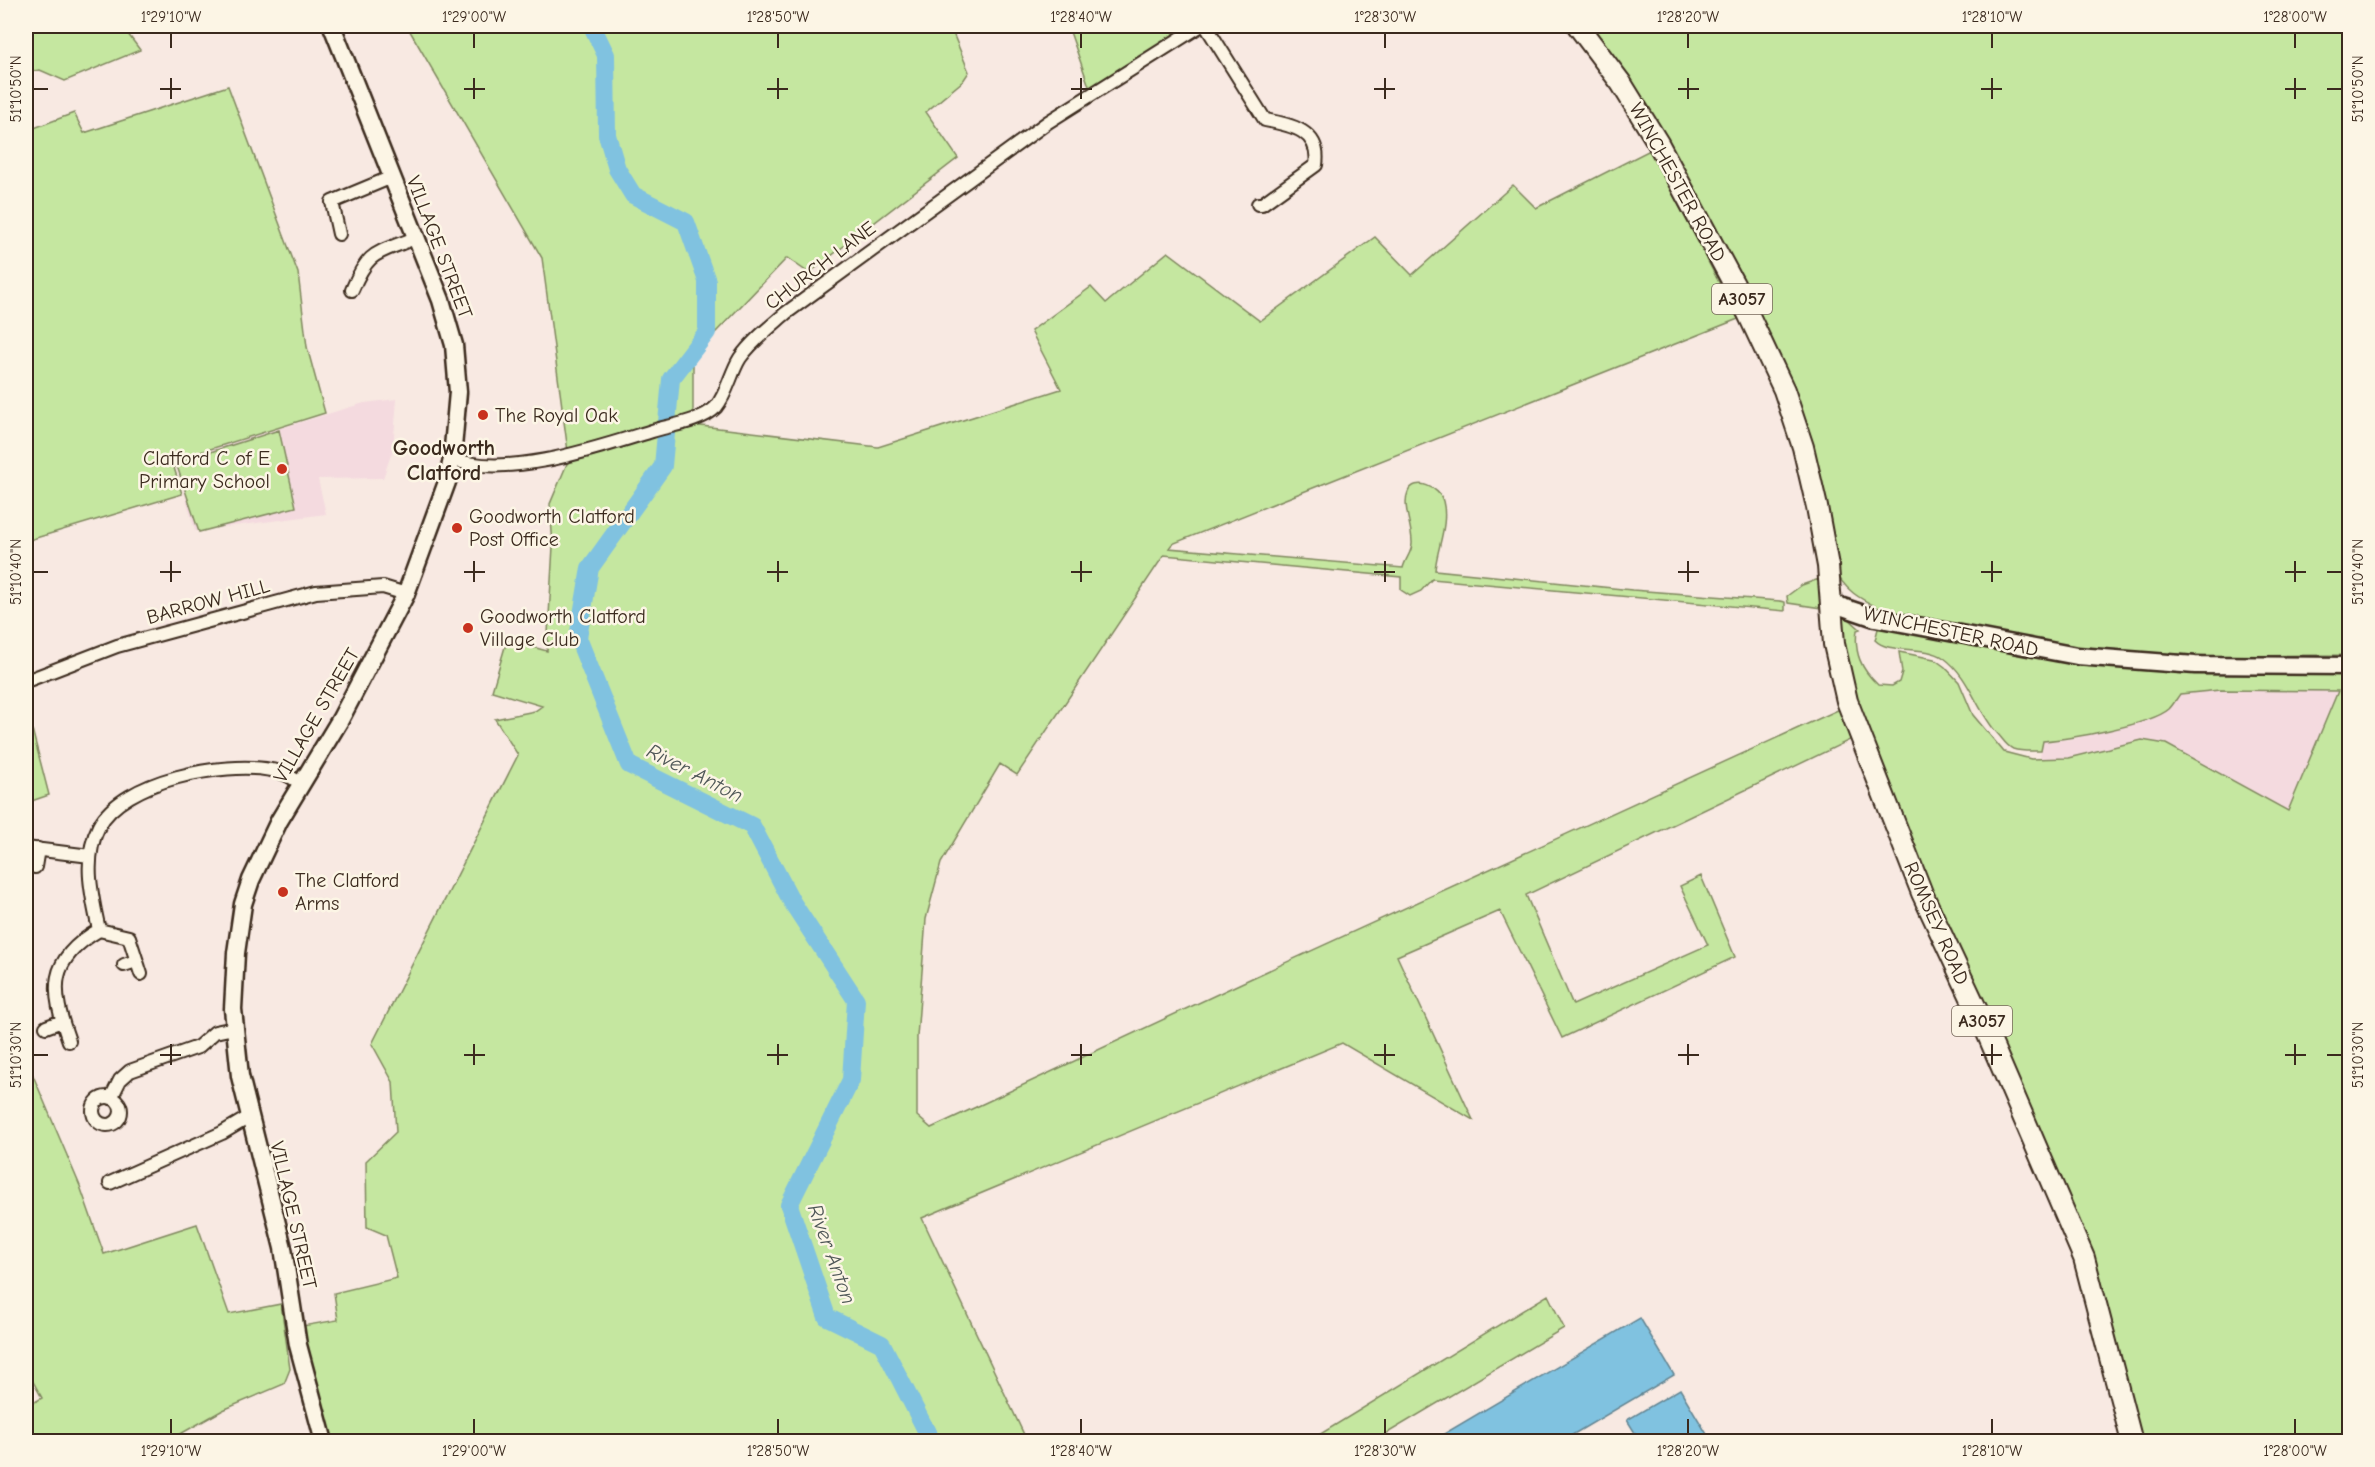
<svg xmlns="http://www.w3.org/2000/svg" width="2375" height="1467" font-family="'Comic Neue',sans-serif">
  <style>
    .built { fill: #f4dadf }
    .green { fill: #c5e7a0; stroke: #80885f; stroke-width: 1.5 }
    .water { fill: #80c2e0; stroke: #648592; stroke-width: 1.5 }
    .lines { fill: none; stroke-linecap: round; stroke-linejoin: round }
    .river { stroke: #80c2e0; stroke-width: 18 }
    .street-casing { stroke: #3b2a1e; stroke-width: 16 }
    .secondary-casing { stroke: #3b2a1e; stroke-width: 21 }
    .primary-casing { stroke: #3b2a1e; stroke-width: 24 }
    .street { stroke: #fcf5e5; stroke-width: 12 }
    .secondary { stroke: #fcf5e5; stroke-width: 16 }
    .primary { stroke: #fcf5e5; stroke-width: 20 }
    .ticks { fill: none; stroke: #3b2a1e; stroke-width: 2 }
    .poi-dot { fill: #c8321e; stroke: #fcf5e5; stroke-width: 2 }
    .labels { text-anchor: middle; stroke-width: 5; stroke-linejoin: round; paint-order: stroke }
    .shield { fill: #fcf5e5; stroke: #75675a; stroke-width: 1.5 }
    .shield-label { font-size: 18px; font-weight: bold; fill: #3b2a1e }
    .street-label { font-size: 20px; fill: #3b2a1e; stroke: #fcf5e5 }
    .poi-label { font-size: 20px; fill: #3b2a1e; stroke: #fcf5e5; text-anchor: start }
    .water-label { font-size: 21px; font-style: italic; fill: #505858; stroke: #fcf5e5 }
    .quarter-label { font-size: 22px; font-weight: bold; fill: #3b2a1e; stroke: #fcf5e5 }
    .neatline { fill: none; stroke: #3b2a1e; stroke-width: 2 }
    .ticks-label { font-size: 15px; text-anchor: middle; fill: #3b2a1e }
  </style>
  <rect width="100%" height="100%" fill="#f8e9e2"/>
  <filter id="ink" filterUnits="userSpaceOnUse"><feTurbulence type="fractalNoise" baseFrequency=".0167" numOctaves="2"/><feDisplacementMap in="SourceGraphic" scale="12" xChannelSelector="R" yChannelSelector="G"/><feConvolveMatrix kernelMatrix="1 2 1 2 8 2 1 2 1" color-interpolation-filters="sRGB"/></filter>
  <g filter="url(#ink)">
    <path class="built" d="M397,399L393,449L383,478L318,479L326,514L195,531L175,460L364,403Z
      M2220,690L2338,691L2288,812L2166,744L2142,740L2069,758H2040L2042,741L2074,739L2168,710L2180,694Z"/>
    <path class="green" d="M26,26H122L140,50L65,81L40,70L26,72Z
      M407,26H950L969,72L963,81L926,112L958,158L809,273L787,258L693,356V425L878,447L1061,389L1031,331L1091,287L1106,303L1168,252L1260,321L1375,237L1412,275L1513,185L1536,208L1650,150L1738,319L1172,544L1169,548L1403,568C1405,559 1413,551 1412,542C1412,526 1402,506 1408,492C1415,476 1440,488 1443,501C1449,524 1437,548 1435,570L1632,590L1780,601L1785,602V611L1432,579L1421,591L1410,596L1401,590V577L1164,555L1017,775L1000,764L941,863L926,919L917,1037V1116L931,1128L1252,978L1840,709L1852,739L1526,895L1573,1005L1708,945L1680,886L1701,876L1735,957L1562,1038L1500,911L1397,956L1473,1120L1342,1043L922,1218L1027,1441H333L302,1326L338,1320L334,1293L397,1278L386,1235L367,1227L366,1161L396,1132L393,1082L372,1044L518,755L495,719L535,711L542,706L492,691L507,640L547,651L553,546L550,504L569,459L542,258Z
      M1068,26H1187L1188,27L1090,89Z
      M1586,26H2349V655L2210,656L2126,651L2123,668L2349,669V1441H2140L2131,1399L2101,1292L1932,894L1884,768L1848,690L1839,618H1848L1860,629L1857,630C1854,653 1861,669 1878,685L1892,686L1899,682L1902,672L1899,652L1934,659L1945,667L1959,682L1973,715L2004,752L2031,759L2068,758L2142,740L2166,744L2288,811L2338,691L2220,690L2180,694C2177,698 2173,705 2169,709C2151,725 2068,739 2043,741L2041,751C2032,751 2022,752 2013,749C2006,746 2002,738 1997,733C1977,711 1969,676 1944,658C1924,644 1889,655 1875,640L1883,610C1860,599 1844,591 1833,566L1806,432Z
      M228,86L298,273L307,347L325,413L172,461L182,494L26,541V131L74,113L84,133Z
      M279,430L296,507L199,532L176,463Z
      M1819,579L1822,608L1788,603L1787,596L1802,585Z
      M26,706L49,795L26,803Z
      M29,1066L80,1186L104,1254L197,1224L229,1314L281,1304L290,1369L284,1384L223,1410L168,1441H26V1407L42,1398L31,1378L26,1381V1067Z
      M1548,1295L1564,1328L1374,1441H1309Z"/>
    <path class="water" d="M1640,1318L1674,1375L1562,1441H1432Z
      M1680,1389L1711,1441H1640L1627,1420Z"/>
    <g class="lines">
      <path class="river" d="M592,26L606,55L607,135L617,169L633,195L686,222L707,281V332L671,379L663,466L590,568L578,638L629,765L752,826L792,902L856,1000L851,1080L789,1205L827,1317L882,1344L932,1442"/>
      <defs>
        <path id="street" d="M1206,26L1265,120C1292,125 1321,131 1316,165L1262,204H1258
          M339,234L332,202L392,177
          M352,290C369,249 377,254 415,238
          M452,459C508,479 597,448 652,431C671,425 701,422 716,407C727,394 731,372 740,358C752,341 770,327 786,313L1048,122L1200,26
          M26,681L117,646L316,592L383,587L406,594
          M26,848L90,856
          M35,867L38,849
          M99,930C92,897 82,859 99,826C123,780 224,761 271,770C282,771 291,777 300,783
          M124,965L136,961
          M46,1027L62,1021
          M69,1041C51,990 47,960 99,930L129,937L141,974
          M93 1111a14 14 0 1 1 28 0a14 14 0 1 1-28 0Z
          M111,1098L120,1080L130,1071L198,1047L215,1032L234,1028
          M110,1183L222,1133L249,1117"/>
        <path id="secondary" d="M1831,603L1875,618L2077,656L2195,665L2350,666
          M324,1442L298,1345L283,1248L240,1076L233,1009L236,953L243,904L251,880L279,821L340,720L406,594L447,482L452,459L458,392L454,345L441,300L332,26"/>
        <path id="primary" d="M1578,26L1621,83L1658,143L1736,288L1784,390L1803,447L1817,507L1828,566L1834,644L1847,701L1922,893L1982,1021L2084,1258L2132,1442"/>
      </defs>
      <use href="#street" class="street-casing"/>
      <use href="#secondary" class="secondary-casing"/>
      <use href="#primary" class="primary-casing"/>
      <use href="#street" class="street"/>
      <use href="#secondary" class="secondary"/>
      <use href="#primary" class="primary"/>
    </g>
  </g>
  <path class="ticks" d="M171,33V48M474,33V48M778,33V48M1081,33V48M1385,33V48M1688,33V48M1992,33V48M2295,33V48M171,78V99M474,78V99M778,78V99M1081,78V99M1385,78V99M1688,78V99M1992,78V99M2295,78V99M33,89H48M160,89H181M464,89H485M767,89H788M1071,89H1092M1374,89H1395M1678,89H1699M1981,89H2002M2285,89H2306M2327,89H2342M171,561V582M474,561V582M778,561V582M1081,561V582M1385,561V582M1688,561V582M1992,561V582M2295,561V582M33,572H48M160,572H181M464,572H485M767,572H788M1071,572H1092M1374,572H1395M1678,572H1699M1981,572H2002M2285,572H2306M2327,572H2342M171,1044V1065M474,1044V1065M778,1044V1065M1081,1044V1065M1385,1044V1065M1688,1044V1065M1992,1044V1065M2295,1044V1065M33,1055H48M160,1055H181M464,1055H485M767,1055H788M1071,1055H1092M1374,1055H1395M1678,1055H1699M1981,1055H2002M2285,1055H2306M2327,1055H2342M171,1419V1434M474,1419V1434M778,1419V1434M1081,1419V1434M1385,1419V1434M1688,1419V1434M1992,1419V1434M2295,1419V1434"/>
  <g class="poi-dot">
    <circle cx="483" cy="415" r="6"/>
    <circle cx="282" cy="469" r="6"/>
    <circle cx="457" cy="528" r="6"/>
    <circle cx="468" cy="628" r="6"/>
    <circle cx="283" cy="892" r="6"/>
  </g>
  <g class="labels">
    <g class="shield">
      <rect x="1712" y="284" width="60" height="30" rx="4.5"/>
      <rect x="1952" y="1006" width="60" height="30" rx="4.5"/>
    </g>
    <g class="shield-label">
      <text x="1742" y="305">A3057</text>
      <text x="1982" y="1027">A3057</text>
    </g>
    <g class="street-label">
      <text transform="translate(1678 182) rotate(61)" y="7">WINCHESTER ROAD</text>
      <text transform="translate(440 247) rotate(69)" y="7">VILLAGE STREET</text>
      <text transform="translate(820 265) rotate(-37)" y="7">CHURCH LANE</text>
      <text transform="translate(208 601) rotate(-15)" y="7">BARROW HILL</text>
      <text transform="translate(1951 631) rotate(12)" y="7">WINCHESTER ROAD</text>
      <text transform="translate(316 715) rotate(-60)" y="7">VILLAGE STREET</text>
      <text transform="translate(1937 923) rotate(66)" y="7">ROMSEY ROAD</text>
      <text transform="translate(294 1215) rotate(77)" y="7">VILLAGE STREET</text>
    </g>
    <g class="poi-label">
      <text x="495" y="422">The Royal Oak</text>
      <text x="270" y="465" text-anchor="end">Clatford C of E<tspan x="270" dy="23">Primary School</tspan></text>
      <text x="469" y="523">Goodworth Clatford<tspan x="469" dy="23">Post Office</tspan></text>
      <text x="480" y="623">Goodworth Clatford<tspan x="480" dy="23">Village Club</tspan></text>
      <text x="295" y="887">The Clatford<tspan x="295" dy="23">Arms</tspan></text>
    </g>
    <g class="water-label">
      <text transform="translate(695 773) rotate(27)" y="7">River Anton</text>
      <text transform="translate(832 1254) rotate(70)" y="7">River Anton</text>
    </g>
    <g class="quarter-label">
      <text x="444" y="455">Goodworth<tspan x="444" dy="25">Clatford</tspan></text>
    </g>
  </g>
  <rect width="2375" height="1467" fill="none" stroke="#fcf5e5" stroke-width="66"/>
  <rect x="33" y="33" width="2309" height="1401" class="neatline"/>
  <g class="ticks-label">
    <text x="171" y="22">1°29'10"W</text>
    <text x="474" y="22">1°29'00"W</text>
    <text x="778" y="22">1°28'50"W</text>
    <text x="1081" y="22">1°28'40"W</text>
    <text x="1385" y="22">1°28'30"W</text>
    <text x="1688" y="22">1°28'20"W</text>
    <text x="1992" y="22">1°28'10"W</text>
    <text x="2295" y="22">1°28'00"W</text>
    <text transform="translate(16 89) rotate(-90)" y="5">51°10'50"N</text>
    <text transform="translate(2358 89) rotate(-90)" y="5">51°10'50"N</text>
    <text transform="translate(16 572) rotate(-90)" y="5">51°10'40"N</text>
    <text transform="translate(2358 572) rotate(-90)" y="5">51°10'40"N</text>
    <text transform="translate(16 1055) rotate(-90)" y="5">51°10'30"N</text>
    <text transform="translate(2358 1055) rotate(-90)" y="5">51°10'30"N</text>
    <text x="171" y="1456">1°29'10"W</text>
    <text x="474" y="1456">1°29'00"W</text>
    <text x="778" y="1456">1°28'50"W</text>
    <text x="1081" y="1456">1°28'40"W</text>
    <text x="1385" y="1456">1°28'30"W</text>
    <text x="1688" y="1456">1°28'20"W</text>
    <text x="1992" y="1456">1°28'10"W</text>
    <text x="2295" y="1456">1°28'00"W</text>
  </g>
</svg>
